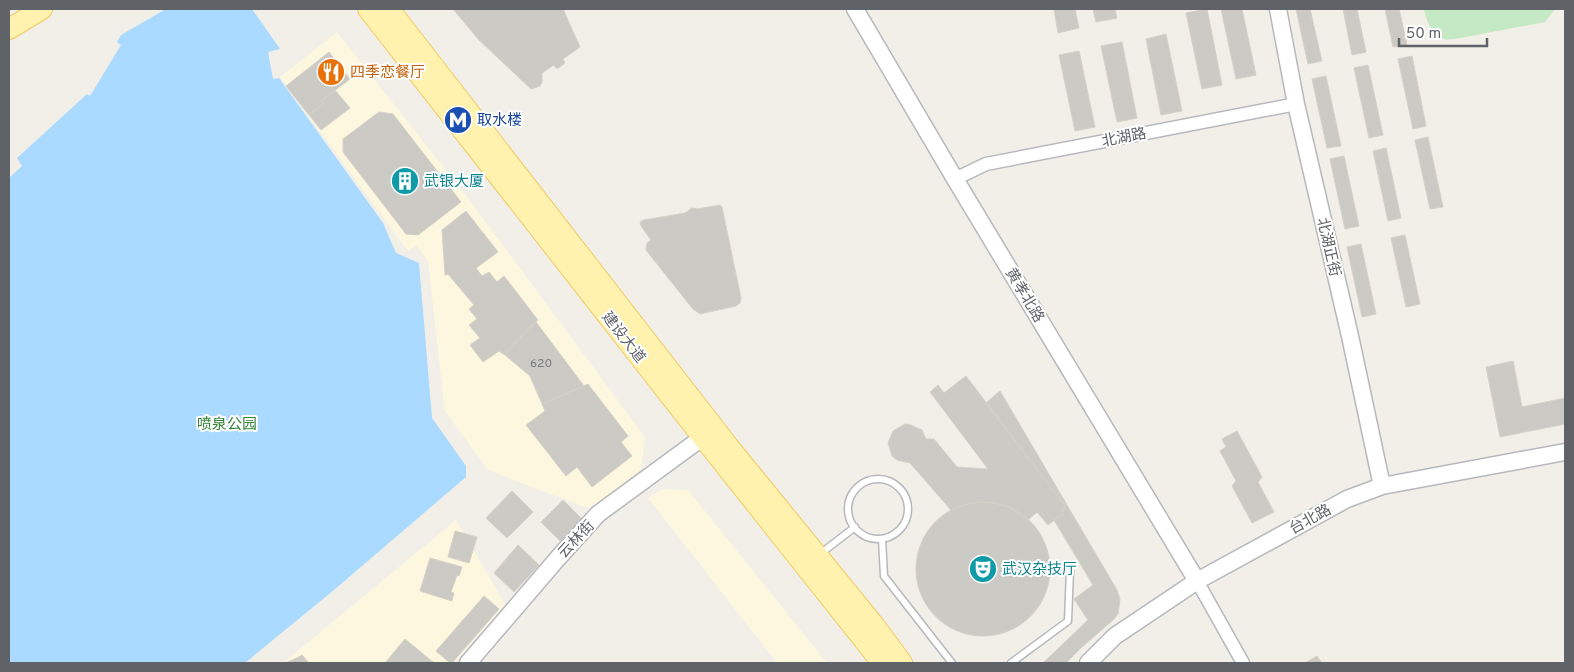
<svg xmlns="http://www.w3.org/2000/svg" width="1574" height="672" font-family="Overpass,'Noto Sans SC',sans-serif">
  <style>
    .commercial { fill: #fef7e0 }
    .green { fill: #c5e8c5 }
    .water { fill: #aadaff }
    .building { fill: #cccac5; stroke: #d6d1c6 }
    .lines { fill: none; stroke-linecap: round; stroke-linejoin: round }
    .service-casing { stroke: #b5b8bc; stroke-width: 9 }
    .minor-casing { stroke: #b5b8bc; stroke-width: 15 }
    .tertiary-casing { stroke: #b5b8bc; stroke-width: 19 }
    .primary-casing { stroke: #f2c960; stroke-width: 22 }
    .service { stroke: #fff; stroke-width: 6 }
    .minor { stroke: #fff; stroke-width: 12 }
    .tertiary { stroke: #fff; stroke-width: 16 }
    .primary { stroke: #fff2af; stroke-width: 20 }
    .labels { text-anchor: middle; stroke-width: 4; stroke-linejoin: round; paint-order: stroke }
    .number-label { font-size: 12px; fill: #7a7d7f }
    .food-label { font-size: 15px; fill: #c56008; stroke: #fff; text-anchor: start }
    .transit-label { font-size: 15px; fill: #164399; stroke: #fff; text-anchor: start }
    .street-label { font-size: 15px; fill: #5f6368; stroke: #fff }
    .culture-label { font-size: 15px; fill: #0d838f; stroke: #fff; text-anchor: start }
    .park-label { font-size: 15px; fill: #348238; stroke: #fff }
  </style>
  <rect width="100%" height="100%" fill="#f1efe8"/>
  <path class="commercial" d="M337,32L471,202L645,437L641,469L592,510L488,470L445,411L428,261L416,245L408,251L280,77Z
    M662,489L688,490L827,663H777L648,498Z
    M456,520L505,604L454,663H283Z"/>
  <path class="green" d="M1424,9H1555L1545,22L1455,39C1452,39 1446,40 1443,39C1431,35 1426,19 1424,9Z"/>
  <path class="water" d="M166,9H252L280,49L268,52L273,79L279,78L383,223L396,253L419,263L432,418L466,466V477L334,590L245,663H9V178L22,166L17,158L87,94L90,96L121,45L117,42L121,35Z"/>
  <path class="building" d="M453,9H563L580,47L563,59L565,63L557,69L554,65L542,73V82L540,86L531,89L479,40Z
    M1054,9H1075L1079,28L1058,33Z
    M1093,9H1115L1117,18L1096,22Z
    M1207,9L1222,85L1202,89L1186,13Z
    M1221,9H1242L1256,75L1236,79Z
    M1296,9H1310L1322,61L1308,64Z
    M1343,9H1357L1366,52L1352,55Z
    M1385,9H1399L1407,45L1393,47Z
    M1166,34L1182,111L1161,115L1146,39Z
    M1122,42L1137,118L1117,122L1101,46Z
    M1079,51L1095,127L1075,131L1059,55Z
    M329,52L350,79L321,101L324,103L309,115L286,86Z
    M1412,56L1426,126L1413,129L1398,59Z
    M1368,65L1383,135L1369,138L1354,68Z
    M1326,76L1341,146L1327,148L1312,79Z
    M335,90L350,108L321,130L309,115L324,103L321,101Z
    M379,112L393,114L461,202L418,235L406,234L343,152V139Z
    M1428,137L1443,207L1430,209L1415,140Z
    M1386,148L1401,218L1388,221L1373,151Z
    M1344,156L1359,226L1345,229L1330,159Z
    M720,205L722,207L741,298L740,303L736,306L700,314L692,308L646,250L647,243L651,240L641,226L640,222L644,220L685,213L692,208L698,209Z
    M466,211L498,252L476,268L482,276L489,272L497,282L504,276L538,320L524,333L505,355L499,351L483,362L470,345L480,338L469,325L477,319L469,309L474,305L448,274L445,275L442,230Z
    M1405,235L1420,304L1406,307L1391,238Z
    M1361,244L1376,314L1362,317L1347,247Z
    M536,322L584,386L542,404L530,376L505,355L524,333Z
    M1513,361L1522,407L1565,398V424L1500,437L1486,367Z
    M966,376L1066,507L1062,510L1064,513L1048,525L1037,512L1028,520L1009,507L994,503L979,502L965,505L951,510L910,463L897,460L892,456L888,443L893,431L905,424L911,425L922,430L926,439H934L957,467L988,469L930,392L938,385L944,393Z
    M588,384L628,436L621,442L632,456L592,487L577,467L566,476L526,425L545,411L542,404Z
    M1000,391L1117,590L1120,599L1118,614L1113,620L1082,647L1066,663H1043L1088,620L1074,599L1093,585L1054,520L1064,513L1062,510L1066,507L986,403Z
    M1237,431L1262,477L1258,482L1274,512L1252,523L1232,486L1236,481L1220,451L1226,447L1222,439Z
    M512,491L533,512L507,538L486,518Z
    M563,500L582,519L560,541L541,522Z
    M916 569a67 67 0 1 1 134 0a67 67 0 1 1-134 0Z
    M455,531L477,537L469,563L448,557Z
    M518,545L539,565L514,592L494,573Z
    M430,558L462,567L459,576L457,575L451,592L454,593L452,601L420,591Z
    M484,596L499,609L452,663H450L436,651Z
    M405,639L434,663H385Z
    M302,655L309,663H285L299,657Z
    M1317,656L1322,663H1305Z"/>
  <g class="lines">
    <defs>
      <path id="service" d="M848 509a30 30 0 1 1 60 0a30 30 0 1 1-60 0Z
        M882,539L884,576L952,663
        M820,554L855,527
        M1011,663L1068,621L1070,570"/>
      <path id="minor" d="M955,179L986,164L1296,104
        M1197,581L1243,663"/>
      <path id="tertiary" d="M855,9L955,179L1197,581
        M1278,9L1296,104L1350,336L1382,486
        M468,663L558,558L598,514L703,437
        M1088,663L1115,636L1197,581L1347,499L1382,486L1565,452"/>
      <path id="primary" d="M368,9L682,411L882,663
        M389,9L729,447L874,625L902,663
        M9,29L42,9"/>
    </defs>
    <use href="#service" class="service-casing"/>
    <use href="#minor" class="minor-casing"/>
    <use href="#tertiary" class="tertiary-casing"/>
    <use href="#primary" class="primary-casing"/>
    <use href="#service" class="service"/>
    <use href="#minor" class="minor"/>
    <use href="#tertiary" class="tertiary"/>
    <use href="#primary" class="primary"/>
  </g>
  <defs>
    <symbol id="restaurant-disc" viewBox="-11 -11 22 22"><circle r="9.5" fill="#e8710a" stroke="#fff"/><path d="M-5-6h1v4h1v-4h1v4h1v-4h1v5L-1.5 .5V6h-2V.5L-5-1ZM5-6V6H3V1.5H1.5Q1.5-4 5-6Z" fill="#fff"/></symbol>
    <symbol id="metro-disc" viewBox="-11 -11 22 22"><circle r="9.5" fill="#1a4fb4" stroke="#fff"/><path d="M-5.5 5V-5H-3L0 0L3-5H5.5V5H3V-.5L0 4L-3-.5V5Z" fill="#fff"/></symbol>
    <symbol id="building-disc" viewBox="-11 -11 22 22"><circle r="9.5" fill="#0f9aa8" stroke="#fff"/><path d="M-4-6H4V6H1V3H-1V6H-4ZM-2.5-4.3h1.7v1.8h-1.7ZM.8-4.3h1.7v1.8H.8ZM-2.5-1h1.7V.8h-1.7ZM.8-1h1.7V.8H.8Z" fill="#fff"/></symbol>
    <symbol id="theatre-disc" viewBox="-11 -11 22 22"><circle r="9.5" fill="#0f9aa8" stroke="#fff"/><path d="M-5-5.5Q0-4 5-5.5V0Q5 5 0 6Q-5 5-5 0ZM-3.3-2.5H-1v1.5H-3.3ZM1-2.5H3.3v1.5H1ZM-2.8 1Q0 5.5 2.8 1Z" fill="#fff"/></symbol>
  </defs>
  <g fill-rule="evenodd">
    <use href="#restaurant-disc" x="315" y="56" width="32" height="32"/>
    <use href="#metro-disc" x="442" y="104" width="32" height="32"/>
    <use href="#building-disc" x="389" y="165" width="32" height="32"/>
    <use href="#theatre-disc" x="967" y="553" width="32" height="32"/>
  </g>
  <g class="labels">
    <g class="number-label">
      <text x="541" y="367">620</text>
    </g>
    <g class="food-label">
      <text x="350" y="77">四季恋餐厅</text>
    </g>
    <g class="transit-label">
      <text x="477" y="125">取水楼</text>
    </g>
    <g class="street-label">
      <text transform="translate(1124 137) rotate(-11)" y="5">北湖路</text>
      <text transform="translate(1329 247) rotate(77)" y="5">北湖正街</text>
      <text transform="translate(1025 295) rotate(59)" y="5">黄孝北路</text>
      <text transform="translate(624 337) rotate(52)" y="5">建设大道</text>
      <text transform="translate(1310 519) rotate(-29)" y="5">台北路</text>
      <text transform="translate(576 539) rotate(-47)" y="5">云林街</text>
    </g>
    <g class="culture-label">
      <text x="424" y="186">武银大厦</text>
      <text x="1002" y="574">武汉杂技厅</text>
    </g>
    <g class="park-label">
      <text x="227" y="429">喷泉公园</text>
    </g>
  </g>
  <rect width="1574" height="672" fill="none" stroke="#5f6368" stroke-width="20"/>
  <path d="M1399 38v8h88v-8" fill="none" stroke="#5f6368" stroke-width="2.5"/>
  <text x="1406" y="38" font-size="15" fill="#5f6368" stroke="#ffffff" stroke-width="4" paint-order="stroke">50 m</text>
</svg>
